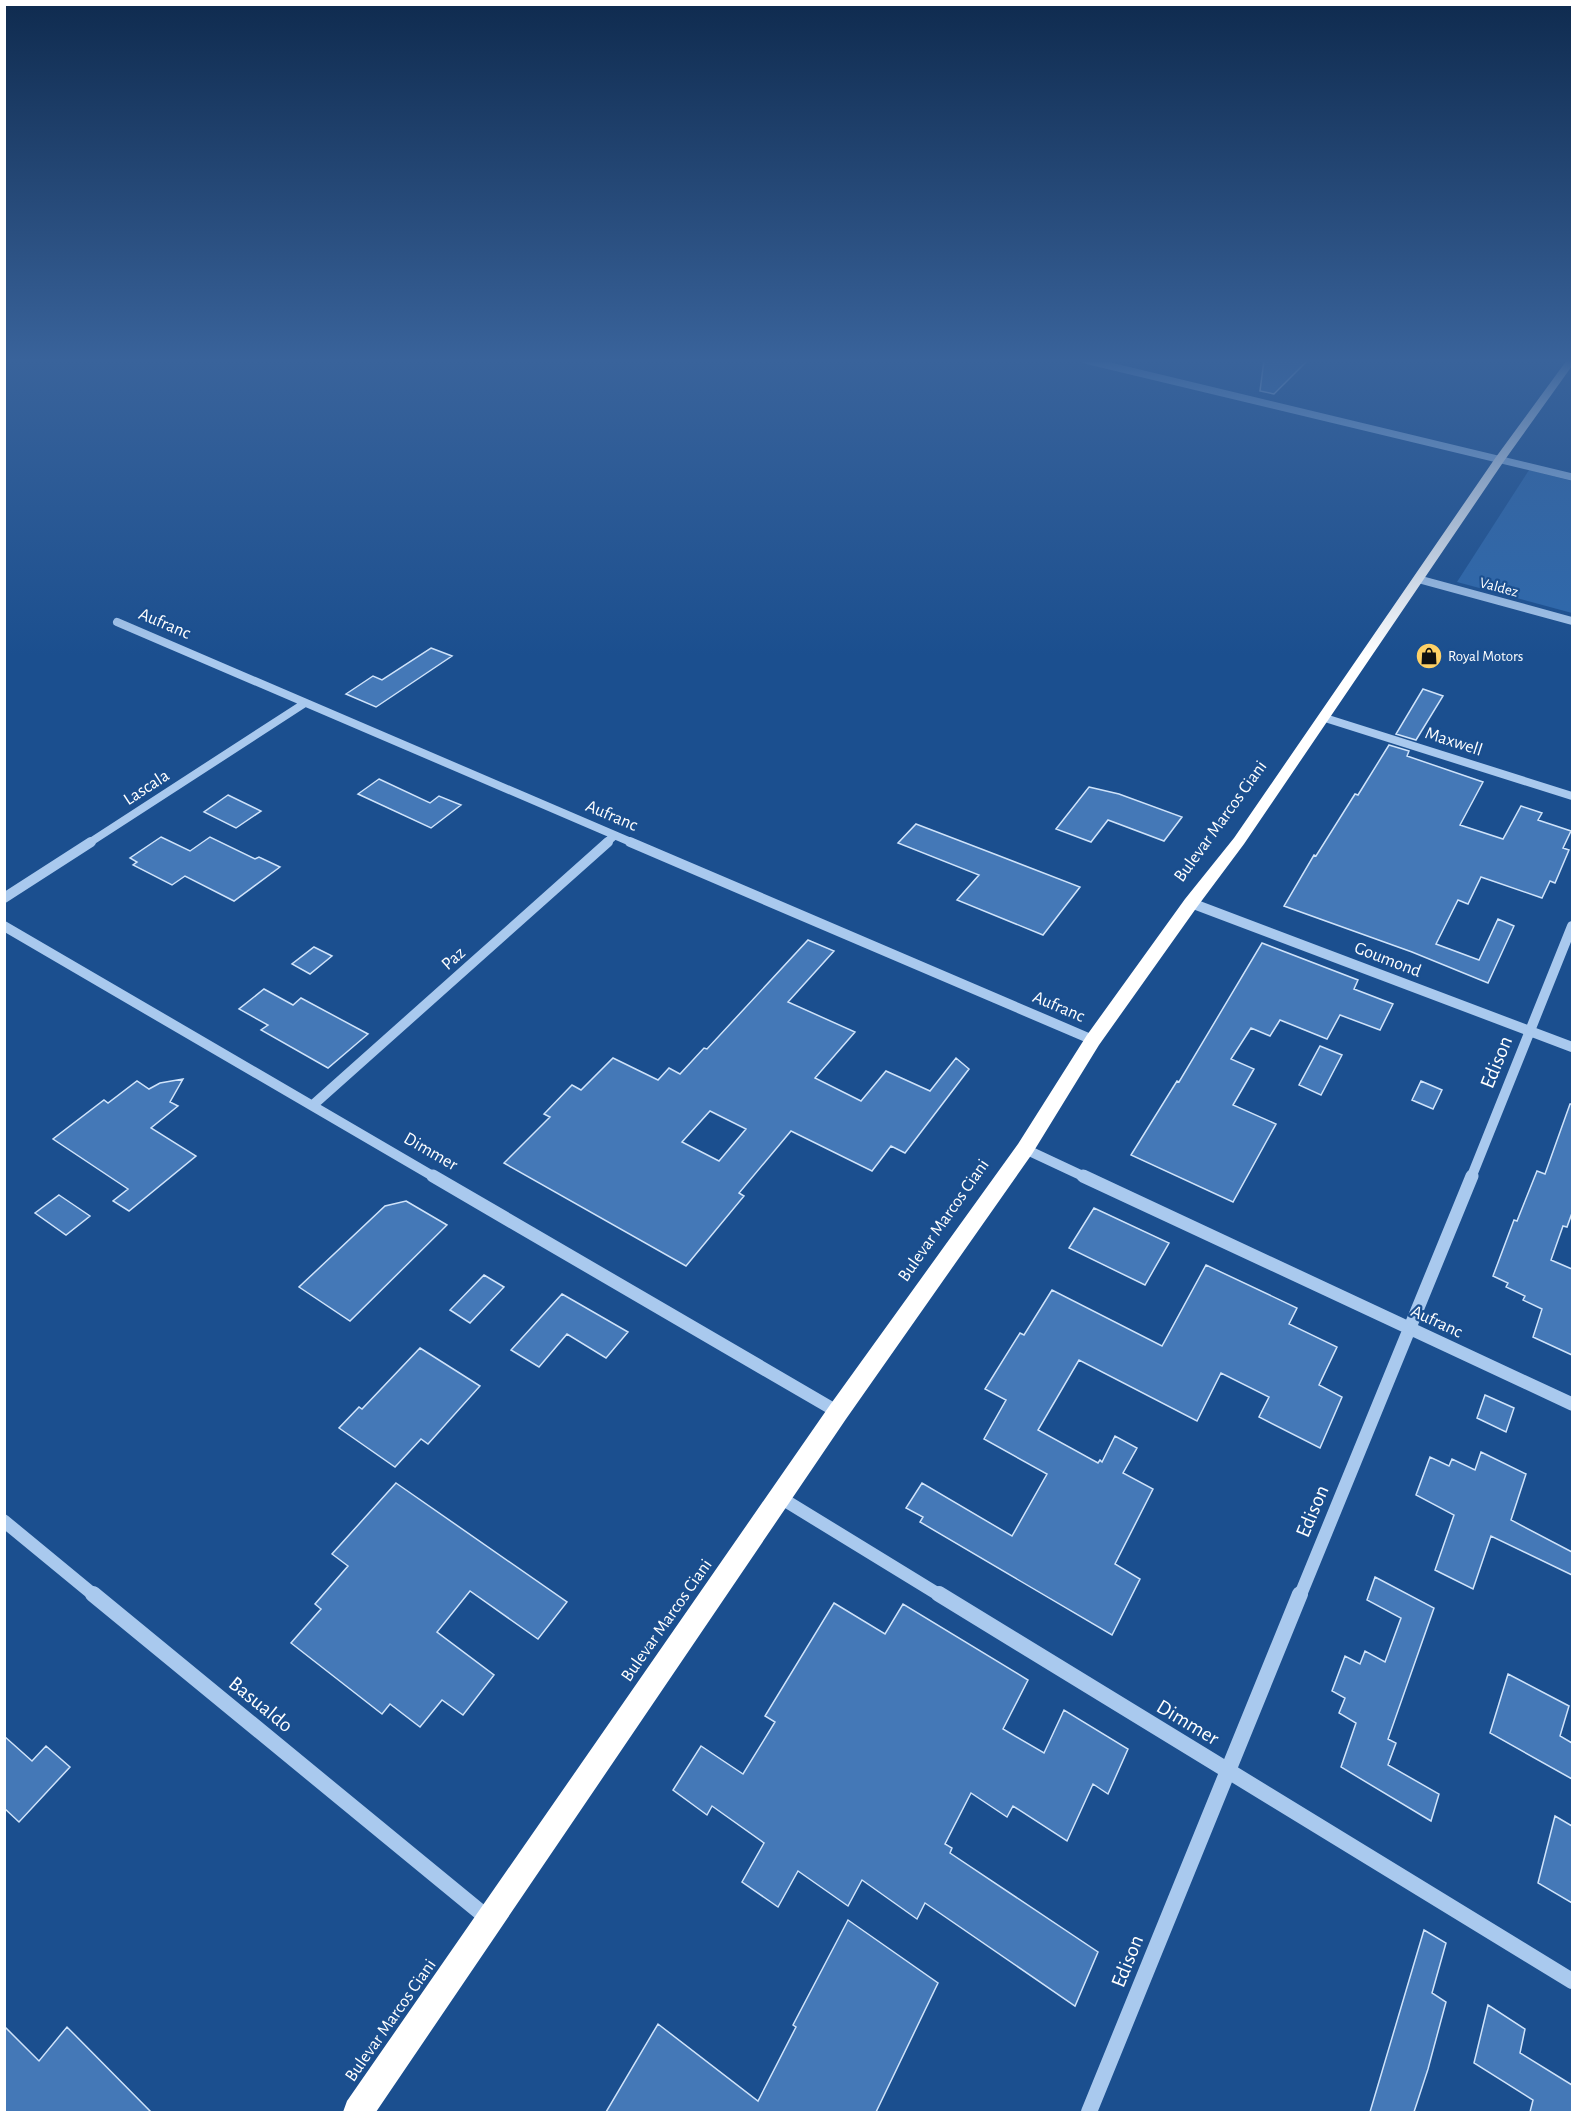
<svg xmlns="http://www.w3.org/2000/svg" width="1577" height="2117" font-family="'Alegreya Sans',sans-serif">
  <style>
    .green { fill: #2e69ad }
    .building { fill: #4478b7; stroke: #cfe3fa; stroke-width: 1.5; fill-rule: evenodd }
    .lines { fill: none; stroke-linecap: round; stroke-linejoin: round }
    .minor-far4 { stroke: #a9c9ee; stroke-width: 7 }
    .minor-far3 { stroke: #a9c9ee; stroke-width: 8 }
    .minor-far2 { stroke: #a9c9ee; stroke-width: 10 }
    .minor-far1 { stroke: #a9c9ee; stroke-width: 13 }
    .minor { stroke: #a9c9ee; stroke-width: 16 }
    .highway { fill: #fff; fill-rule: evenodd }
    .labels { text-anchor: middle; stroke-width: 4.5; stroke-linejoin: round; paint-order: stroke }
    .far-street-label { font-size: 15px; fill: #fff; stroke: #1b4f8f }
    .far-poi-label { font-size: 15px; fill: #fff; stroke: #1b4f8f; text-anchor: start }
    .street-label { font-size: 18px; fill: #fff; stroke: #1b4f8f }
    .near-street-label { font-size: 21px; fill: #fff; stroke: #1b4f8f }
  </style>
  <rect width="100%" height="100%" fill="#1b4f8f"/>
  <path class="green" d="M1529,470L1572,481V613L1457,582Z"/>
  <path class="building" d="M1264,360H1308L1274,394L1260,391Z
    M431,648L452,656L376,707L346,694L373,676L382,680Z
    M1423,689L1443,696L1416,740L1396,734Z
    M1389,745L1409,751L1407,756L1483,782L1460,825L1503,839L1521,806L1542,813L1538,820L1571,831L1563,848L1569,850L1555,883L1550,881L1542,898L1481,877L1468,904L1458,900L1436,944L1479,960L1498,919L1514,926L1488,983L1412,952L1284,906L1314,855L1316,856L1355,794L1358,795Z
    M379,779L430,803L439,796L461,805L431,828L358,794Z
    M1089,787L1119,794L1182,817L1164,841L1108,820L1091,842L1056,829Z
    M228,795L261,811L236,828L204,812Z
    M916,824L997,855L1080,887L1043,935L957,900L979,875L898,843Z
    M161,837L190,851L210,837L255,859L259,857L280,867L234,901L185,876L172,885L133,865L137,862L130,858Z
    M808,940L834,951L788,1002L855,1032L815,1078L861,1101L886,1071L930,1091L956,1058L969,1069L905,1153L891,1146L872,1171L791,1131L739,1193L744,1196L686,1266L504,1163L550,1117L544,1114L572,1085L581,1090L613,1058L658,1080L669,1068L680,1074L704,1048L707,1049ZM710,1111L746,1129L719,1161L682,1142Z
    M1262,943L1358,980L1354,989L1393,1004L1380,1030L1340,1015L1327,1039L1280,1020L1270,1036L1251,1028L1231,1059L1254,1069L1233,1105L1276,1124L1233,1202L1131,1155L1177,1081L1179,1082Z
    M314,947L332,956L310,974L292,964Z
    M264,989L293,1005L301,998L368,1034L328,1068L261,1030L268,1025L239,1009Z
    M1320,1046L1342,1055L1321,1095L1299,1085Z
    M183,1079L170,1102L178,1106L151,1128L196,1156L129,1211L113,1201L128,1189L53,1139L104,1100L108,1103L137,1081L149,1089L160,1083Z
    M1421,1081L1442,1090L1433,1109L1412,1100Z
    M1570,1104H1572V1213L1567,1227L1563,1226L1551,1260L1572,1269V1355L1533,1337L1542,1309L1523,1300L1525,1296L1506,1287L1508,1283L1493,1276L1514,1220L1517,1221L1537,1171L1545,1174Z
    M59,1195L90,1216L66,1235L35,1213Z
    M406,1201L447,1225L350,1321L299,1287L385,1206Z
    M1094,1208L1169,1243L1145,1285L1069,1248Z
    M1206,1265L1297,1308L1289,1324L1337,1347L1319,1385L1342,1397L1320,1448L1259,1417L1269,1397L1221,1373L1197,1421L1079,1360L1038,1430L1098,1463L1100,1460L1102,1462L1115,1436L1137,1448L1123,1473L1153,1489L1115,1564L1140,1579L1112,1635L920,1522L923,1517L906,1508L922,1483L1012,1536L1047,1474L984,1439L1006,1400L985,1389L1020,1333L1024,1335L1052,1290L1162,1346Z
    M484,1275L504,1287L470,1323L450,1310Z
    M562,1294L628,1332L606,1358L567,1334L539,1367L511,1350Z
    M420,1348L480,1386L428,1444L421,1439L395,1467L339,1428L359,1407L362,1409Z
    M1485,1395L1514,1408L1506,1432L1477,1418Z
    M1481,1452L1526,1474L1511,1520L1572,1552V1575L1491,1536L1473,1589L1435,1570L1454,1515L1416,1495L1430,1457L1449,1466L1452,1459L1475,1470Z
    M396,1483L567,1602L538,1639L470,1591L437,1632L494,1675L463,1715L442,1700L420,1727L390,1704L382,1714L291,1643L321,1609L315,1604L348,1566L332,1554Z
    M1375,1577L1434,1608L1388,1739L1396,1743L1388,1765L1439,1794L1431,1821L1341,1767L1356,1723L1339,1713L1345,1698L1332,1691L1345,1656L1360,1664L1365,1651L1385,1662L1401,1618L1367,1600Z
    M834,1603L885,1634L903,1604L1028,1680L1003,1729L1044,1753L1064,1710L1128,1749L1108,1794L1093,1784L1067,1841L1013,1806L1007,1817L971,1793L945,1844L952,1848L950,1853L1098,1952L1075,2006L925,1903L917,1919L862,1880L848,1906L798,1871L778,1907L742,1882L764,1843L712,1806L707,1815L673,1790L701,1746L743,1774L775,1722L765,1716Z
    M1508,1674L1569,1706L1560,1736L1572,1743V1779L1490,1733Z
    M4,1736L32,1761L46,1746L70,1767L19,1822L4,1808Z
    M1555,1816L1572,1826V1903L1538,1883Z
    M848,1920L938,1983L876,2112H606L658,2024L758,2101L796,2027L793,2025Z
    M1424,1930L1446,1943L1432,1993L1446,2002L1428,2069L1414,2112H1370Z
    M1488,2005L1525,2029L1520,2053L1572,2085V2112H1530L1533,2100L1474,2063Z
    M4,2026L39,2061L67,2027L151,2112H4Z"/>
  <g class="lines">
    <path class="minor-far4" d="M1085,360L1572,477"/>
    <path class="minor-far3" d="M1418,579L1572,621
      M117,622L633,843
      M1325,718L1572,796
      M89,843L305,703
      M606,843L614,836"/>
    <path class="minor-far2" d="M630,842L1093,1040
      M4,898L91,842
      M1191,903L1572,1047
      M4,926L436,1178
      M313,1105L608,842
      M1025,1149L1087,1178
      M1471,1178L1572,926"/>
    <path class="minor-far1" d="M433,1176L838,1412
      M1083,1176L1572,1404
      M781,1498L941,1596
      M4,1521L95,1596
      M1300,1596L1472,1176"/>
    <path class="minor" d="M93,1594L490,1920
      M939,1594L1572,1981
      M1089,2112L1300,1594"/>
    <path class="highway" d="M1567,360H1572V366L1504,461L1244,844L1197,907L1099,1045L1032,1154L846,1419L376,2112H343L347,2101L830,1405L1018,1144L1087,1035L1185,899L1234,838L1496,457Z"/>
  </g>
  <linearGradient id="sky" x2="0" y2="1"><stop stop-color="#0f2b4f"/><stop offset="0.55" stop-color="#39639b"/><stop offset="1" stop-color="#39639b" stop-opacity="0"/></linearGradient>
  <rect width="1577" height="656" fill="url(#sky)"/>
  <defs>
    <symbol id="shop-disc" viewBox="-11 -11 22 22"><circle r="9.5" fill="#ffd166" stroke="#1b4f8f"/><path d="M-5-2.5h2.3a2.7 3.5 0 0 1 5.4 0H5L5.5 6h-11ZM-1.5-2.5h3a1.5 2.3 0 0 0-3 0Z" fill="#111"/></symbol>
  </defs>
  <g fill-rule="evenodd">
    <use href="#shop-disc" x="1414" y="641" width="30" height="30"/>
  </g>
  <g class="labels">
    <g class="far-street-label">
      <text transform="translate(1499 587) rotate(15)" y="5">Valdez</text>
    </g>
    <g class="far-poi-label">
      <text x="1448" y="661">Royal Motors</text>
    </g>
    <g class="street-label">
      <text transform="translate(165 623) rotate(23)" y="6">Aufranc</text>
      <text transform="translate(1454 741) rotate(18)" y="6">Maxwell</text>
      <text transform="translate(146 787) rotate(-33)" y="6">Lascala</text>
      <text transform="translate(612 815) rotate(23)" y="6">Aufranc</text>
      <text transform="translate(1220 821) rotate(-54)" y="6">Bulevar Marcos Ciani</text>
      <text transform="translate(453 958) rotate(-42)" y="6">Paz</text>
      <text transform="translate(1388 959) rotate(21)" y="6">Goumond</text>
      <text transform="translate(1059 1006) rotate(23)" y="6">Aufranc</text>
      <text transform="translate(431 1151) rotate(30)" y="6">Dimmer</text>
      <text transform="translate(943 1220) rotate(-55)" y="6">Bulevar Marcos Ciani</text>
      <text transform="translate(1437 1321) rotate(25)" y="6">Aufranc</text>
      <text transform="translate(666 1620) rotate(-55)" y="6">Bulevar Marcos Ciani</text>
      <text transform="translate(390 2020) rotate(-55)" y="6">Bulevar Marcos Ciani</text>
    </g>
    <g class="near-street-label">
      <text transform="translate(1496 1062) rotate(-68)" y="7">Edison</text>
      <text transform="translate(1312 1511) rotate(-67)" y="7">Edison</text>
      <text transform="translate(261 1704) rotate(39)" y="7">Basualdo</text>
      <text transform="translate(1188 1722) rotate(31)" y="7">Dimmer</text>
      <text transform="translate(1127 1961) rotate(-68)" y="7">Edison</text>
    </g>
  </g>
  <rect width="1577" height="2117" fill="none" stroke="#ffffff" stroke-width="12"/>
</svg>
